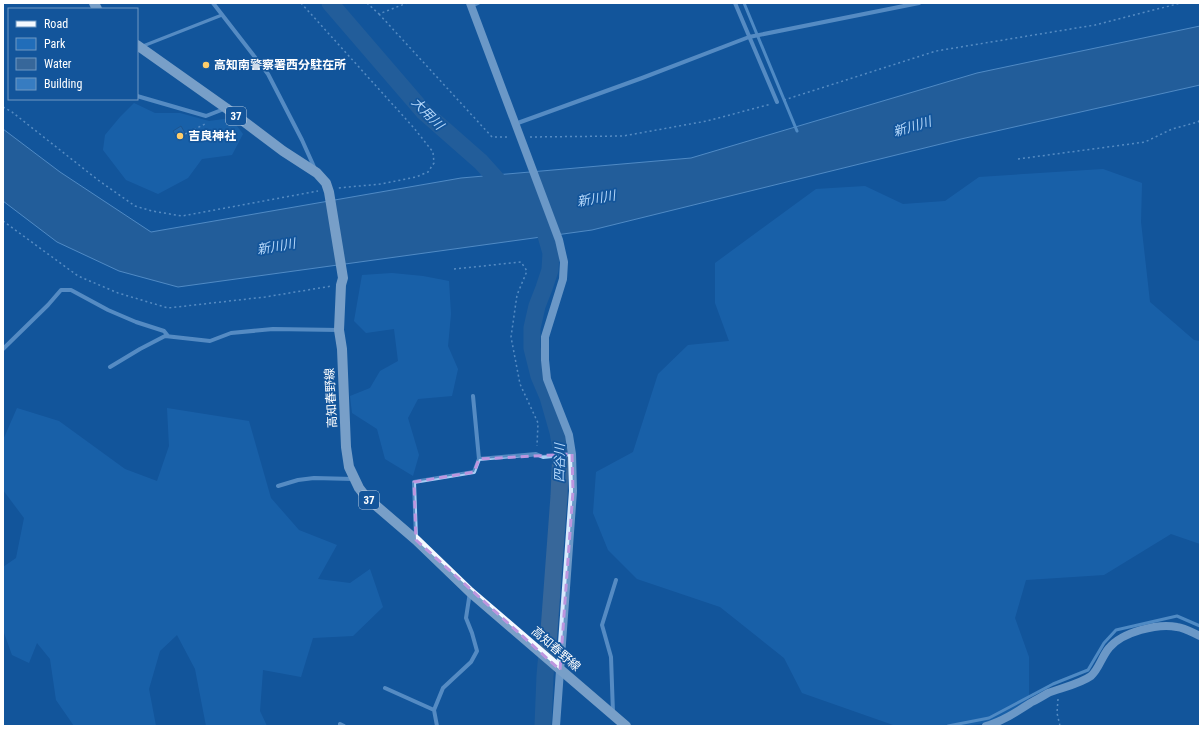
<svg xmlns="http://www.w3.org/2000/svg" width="1203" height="729" font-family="'Roboto Condensed','Noto Sans JP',sans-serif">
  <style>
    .green { fill: #216db9 }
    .water { fill: #37679a; stroke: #99c9f7 }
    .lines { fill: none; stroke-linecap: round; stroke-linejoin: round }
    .stream { stroke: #99c9f7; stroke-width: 3 }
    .river { stroke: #37679a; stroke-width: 17 }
    .path { stroke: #a7cdf4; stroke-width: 1.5; stroke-dasharray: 2 3; stroke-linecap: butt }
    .lane { stroke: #a7cdf4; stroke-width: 3 }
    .street { stroke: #a7cdf4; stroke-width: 4 }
    .secondary { stroke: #d7e9fd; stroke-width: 8 }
    .primary { stroke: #f4f9ff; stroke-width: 10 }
    .wall { fill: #2f6ba6 }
    .building { fill: #377cc1; stroke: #265787 }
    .marked { fill: none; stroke: #bd96df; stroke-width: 3; stroke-dasharray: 8 5; stroke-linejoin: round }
    .poi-dot { fill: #ffcd6a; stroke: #13559b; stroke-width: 1.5 }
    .labels { text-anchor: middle; stroke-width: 3.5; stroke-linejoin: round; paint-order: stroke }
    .shield { fill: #13559b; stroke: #b8cce1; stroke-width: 1 }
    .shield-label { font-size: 11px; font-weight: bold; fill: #fff }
    .poi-label { font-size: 12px; font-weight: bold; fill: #fff; stroke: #13559b; text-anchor: start }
    .street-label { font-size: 12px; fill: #fff; stroke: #13559b }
    .water-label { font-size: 13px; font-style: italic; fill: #b4d7fa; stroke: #13559b }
  </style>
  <rect width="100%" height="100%" fill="#13559b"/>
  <path class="green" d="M134,103L155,113H180L209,121L231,118L243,134L232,155L202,159L188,178L158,194L126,180L103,150L105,135L120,117Z
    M1103,169L1142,183L1141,222L1150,302L1194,340L1200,341V544L1171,534L1104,575L1026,580L1015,618L1029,657V699L994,722L964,726H896L802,693L784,658L720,607L637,579L608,550L593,513L596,472L633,452L658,374L688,345L729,341L715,303V263L816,189L865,186L903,204L945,201L979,177Z
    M392,273L423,276L449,281L451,314L448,346L458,369L452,396L418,399L408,418L419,455L413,476L385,459L377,429L352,413L350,396L370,388L380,371L398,361L394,329L366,333L354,321L362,275Z
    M17,408L59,421L125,469L157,481L169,446L167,408L249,421L271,498L299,530L337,545L318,579L350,583L370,569L383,607L353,636L313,638L301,677L263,670L260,711L267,726H206L195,669L177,635L160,651L149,689L156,726H74L56,700L50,659L37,643L29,663L12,655L3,630V567L16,558L24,518L3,490V440Z"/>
  <path class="water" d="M1200,26V85L961,139L592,230L178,287L119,271L57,242L3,201V129L60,172L151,232L461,178L691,158L977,73Z"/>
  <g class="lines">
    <path class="stream" d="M744,3L797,131
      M948,726L989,718L1053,684L1088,670L1104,643L1116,630L1177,616L1200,626"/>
    <path class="river" d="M330,3L423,111L481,162L508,192
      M540,215L551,253L550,270L544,288L537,306L532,328V348L539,376L548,397L558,432L561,448L559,496L549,631L545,676L543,726"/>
    <path class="path" d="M301,3L414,128L433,152L434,163L428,172L416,177L381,184L338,188
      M367,3L379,14L407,3
      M379,14L492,137H510
      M784,100L936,51L1095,25L1181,3
      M3,107L12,112L98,180L135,206L152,211L182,216L318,191
      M185,134L205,124
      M530,137L623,136L707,121L771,104
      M1018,159L1145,142L1172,129L1198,122L1200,120
      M3,221L78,276L118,293L168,308L265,297L332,286
      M454,269L521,262L527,271L517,295L511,337L520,384L538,423L537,446
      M1058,699L1057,713L1060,726"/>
    <path class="lane" d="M143,46L222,15"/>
    <path class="street" d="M213,3L268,74L302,140L315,169
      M735,3L777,102
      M471,6L478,3
      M137,96L206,116L224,109
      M515,124L642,78L749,37L919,3
      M3,349L48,305L61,290H71L108,310L136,322L164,331L168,336
      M110,367L140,349L165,336L210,341L231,333L273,329L339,330
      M473,396L479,459
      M278,486L298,480L314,478L353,479
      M416,538L414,482L474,472L479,459L536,454L543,457L572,454
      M385,688L434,710
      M613,713L611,657L602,625L616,580
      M340,724L344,726
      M437,726L434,710L443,688L471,662L477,651L472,633L466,618L470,592"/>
    <path class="secondary" d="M470,3L559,240L564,262L563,279L545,337V360L547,379L569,435L572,454L573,491L556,726
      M986,726C1003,721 1018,711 1032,702C1038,699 1043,696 1048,693C1061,688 1080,684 1091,676C1099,669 1102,656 1109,648C1122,632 1158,623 1177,627C1185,628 1193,633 1200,636"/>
    <path class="primary" d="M94,3L97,9
      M137,45L226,108L283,151L317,173L326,183L329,192L343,278L341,285L339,330L342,349L346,447L349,467L359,488L366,497L416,540L470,592L626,726"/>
  </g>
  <path class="wall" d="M173,131L185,133L186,137L178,142Z"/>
  <path class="building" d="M181,126L185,133L177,138L173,131Z"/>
  <path d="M0 0H1203V729H0ZM572,454L573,491L560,670L416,540L414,482L474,472L479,459Z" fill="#13559b" fill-opacity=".55" fill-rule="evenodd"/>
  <path class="marked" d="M572,454L573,491L560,670L416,540L414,482L474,472L479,459Z"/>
  <g class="poi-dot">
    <circle cx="206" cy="65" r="4"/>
    <circle cx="180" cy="136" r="4"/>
  </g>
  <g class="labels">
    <g class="shield">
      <rect x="226" y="107" width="20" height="18" rx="3"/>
      <rect x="359" y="491" width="20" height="18" rx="3"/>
    </g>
    <g class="shield-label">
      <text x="236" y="120">37</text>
      <text x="369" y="504">37</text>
    </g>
    <g class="poi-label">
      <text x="214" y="69">高知南警察署西分駐在所</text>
      <text x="188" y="140">吉良神社</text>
    </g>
    <g class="street-label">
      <text transform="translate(331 398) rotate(-93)" y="4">高知春野線</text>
      <text transform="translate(556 649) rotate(41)" y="4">高知春野線</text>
    </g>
    <g class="water-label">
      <text transform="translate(428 113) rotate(45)" y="5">大用川</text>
      <text transform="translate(912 126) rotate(-17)" y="5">新川川</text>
      <text transform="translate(596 198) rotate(-10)" y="5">新川川</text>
      <text transform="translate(276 246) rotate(-10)" y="5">新川川</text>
      <text transform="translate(559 463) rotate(-89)" y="5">四谷川</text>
    </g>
  </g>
  <rect width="1203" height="729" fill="none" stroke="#ffffff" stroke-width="8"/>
  <rect x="8" y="8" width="130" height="92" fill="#13559b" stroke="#7199c3"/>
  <rect x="16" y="21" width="20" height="6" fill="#f4f9ff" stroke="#7199c3"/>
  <text x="44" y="28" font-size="12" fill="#ffffff">Road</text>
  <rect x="16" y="38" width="20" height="12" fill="#216db9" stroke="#7199c3"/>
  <text x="44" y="48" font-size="12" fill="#ffffff">Park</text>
  <rect x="16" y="58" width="20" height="12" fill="#37679a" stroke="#7199c3"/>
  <text x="44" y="68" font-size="12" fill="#ffffff">Water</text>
  <rect x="16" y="78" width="20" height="12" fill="#377cc1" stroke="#7199c3"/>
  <text x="44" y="88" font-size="12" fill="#ffffff">Building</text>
</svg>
